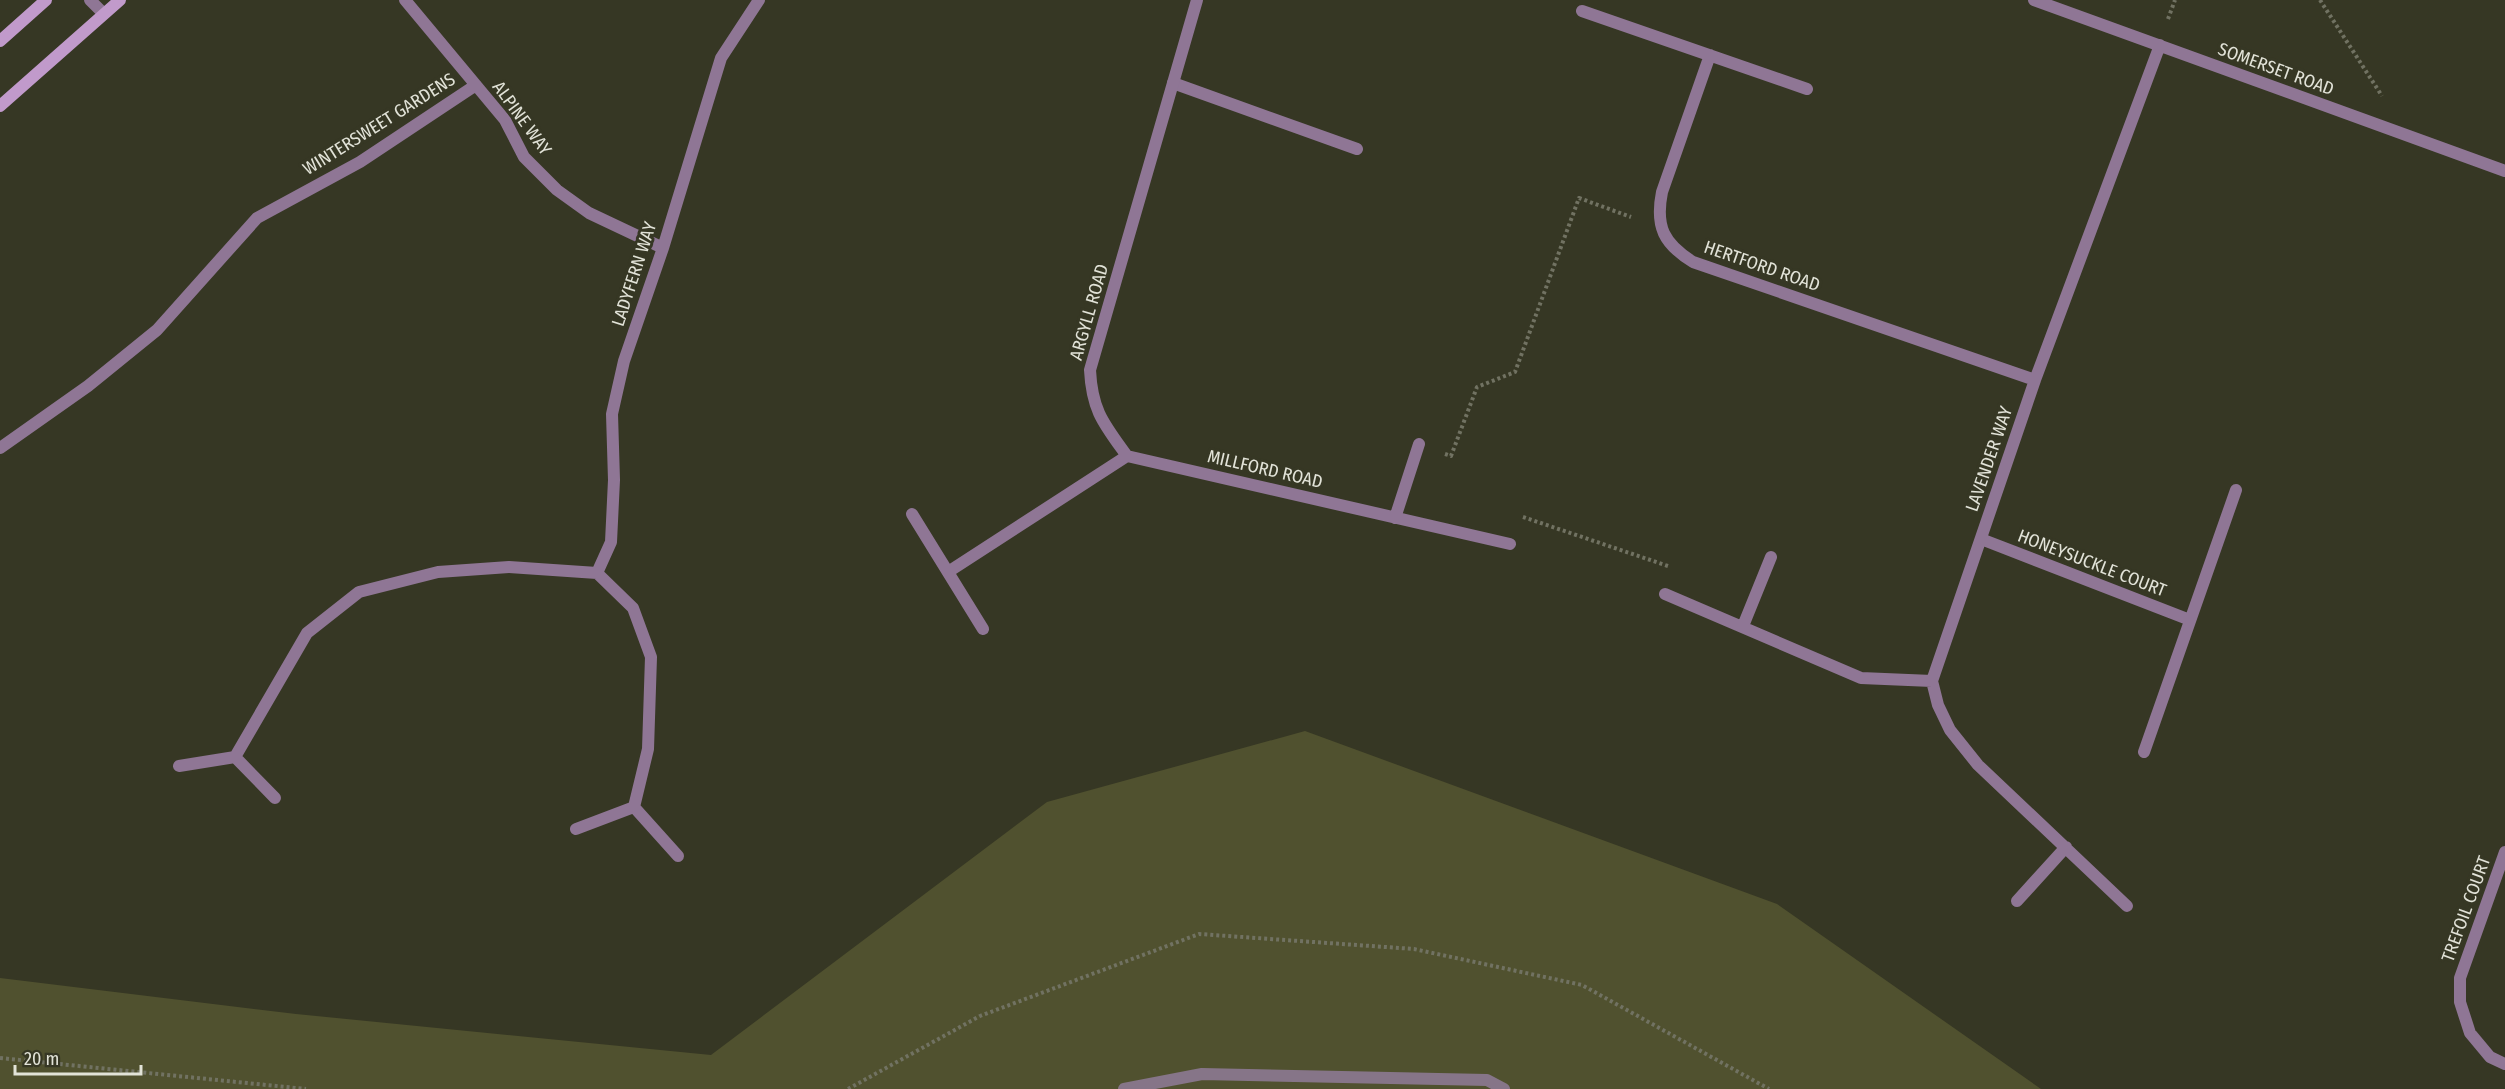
<svg xmlns="http://www.w3.org/2000/svg" width="2505" height="1089" font-family="'Fira Sans Condensed',sans-serif">
  <style>
    .green { fill: #50512f }
    .lines { fill: none; stroke-linecap: round; stroke-linejoin: round }
    .stream { stroke: #867588; stroke-width: 12 }
    .path { stroke: #717262; stroke-width: 4; stroke-dasharray: 3 3; stroke-linecap: butt }
    .lane { stroke: #8f7695; stroke-width: 12 }
    .street { stroke: #8f7695; stroke-width: 12 }
    .secondary { stroke: #c19acb; stroke-width: 12 }
    .labels { text-anchor: middle; stroke-width: 6; stroke-linejoin: round; paint-order: stroke }
    .street-label { font-size: 18px; fill: #e2e3d8; stroke: #363724 }
  </style>
  <rect width="100%" height="100%" fill="#363724"/>
  <path class="green" d="M1305,731L1777,904L2041,1089H0V978L296,1014L711,1055L1047,802Z"/>
  <g class="lines">
    <path class="stream" d="M1124,1089L1202,1074L1487,1080L1504,1089"/>
    <path class="path" d="M2320,0L2382,96
      M2168,19L2175,0
      M1445,454L1451,456L1477,387L1515,372L1579,198L1631,217
      M1523,517L1668,566
      M0,1058L306,1089
      M848,1089L980,1016L1199,934L1414,949L1582,985L1769,1089"/>
    <path class="lane" d="M90,0L103,13
      M1173,83L1357,149"/>
    <path class="street" d="M405,0L505,120L524,157L557,190L589,213L663,248
      M2034,0L2505,171
      M1582,11L1807,89
      M1710,55L1662,192C1655,227 1664,244 1693,262L2035,380
      M0,448L88,386L157,330L257,218L360,162L476,85
      M1127,456C1104,424 1092,411 1090,370L1197,0
      M1127,456L1510,544
      M912,514L983,629
      M1395,518L1419,444
      M1981,539L2190,620
      M948,572L1127,456
      M597,573L611,542L614,480L612,414L624,361L663,248L721,58L759,0
      M1665,594L1861,678L1932,681
      M1743,626L1771,557
      M2144,752L2236,490
      M235,757L275,798
      M179,766L235,757L307,633L359,592L438,572L509,567L597,573L633,608L651,657L648,749L634,807L576,829
      M634,807L678,856
      M2505,852L2460,978V1002L2470,1033L2490,1057L2505,1064
      M2017,901L2066,847
      M2127,906L1978,765L1950,730L1938,705L1932,681L2035,380L2160,45"/>
    <path class="secondary" d="M0,41L46,0
      M0,106L120,0"/>
  </g>
  <g class="labels">
    <g class="street-label">
      <text transform="translate(2276 69) rotate(20)" y="6">SOMERSET ROAD</text>
      <text transform="translate(522 118) rotate(54)" y="6">ALPINE WAY</text>
      <text transform="translate(379 124) rotate(-32)" y="6">WINTERSWEET GARDENS</text>
      <text transform="translate(1762 266) rotate(19)" y="6">HERTFORD ROAD</text>
      <text transform="translate(634 274) rotate(-72)" y="6">LADYFERN WAY</text>
      <text transform="translate(1089 312) rotate(-74)" y="6">ARGYLL ROAD</text>
      <text transform="translate(1989 459) rotate(-71)" y="6">LAVENDER WAY</text>
      <text transform="translate(1265 469) rotate(13)" y="6">MILLFORD ROAD</text>
      <text transform="translate(2092 563) rotate(21)" y="6">HONEYSUCKLE COURT</text>
      <text transform="translate(2466 909) rotate(-70)" y="6">TREFOIL COURT</text>
    </g>
  </g>
  <path d="M15 1065v9h126v-9" fill="none" stroke="#e2e3d8" stroke-width="3"/>
  <text x="24" y="1065" font-size="18" fill="#e2e3d8" stroke="#363724" stroke-width="4.5" paint-order="stroke">20 m</text>
</svg>
